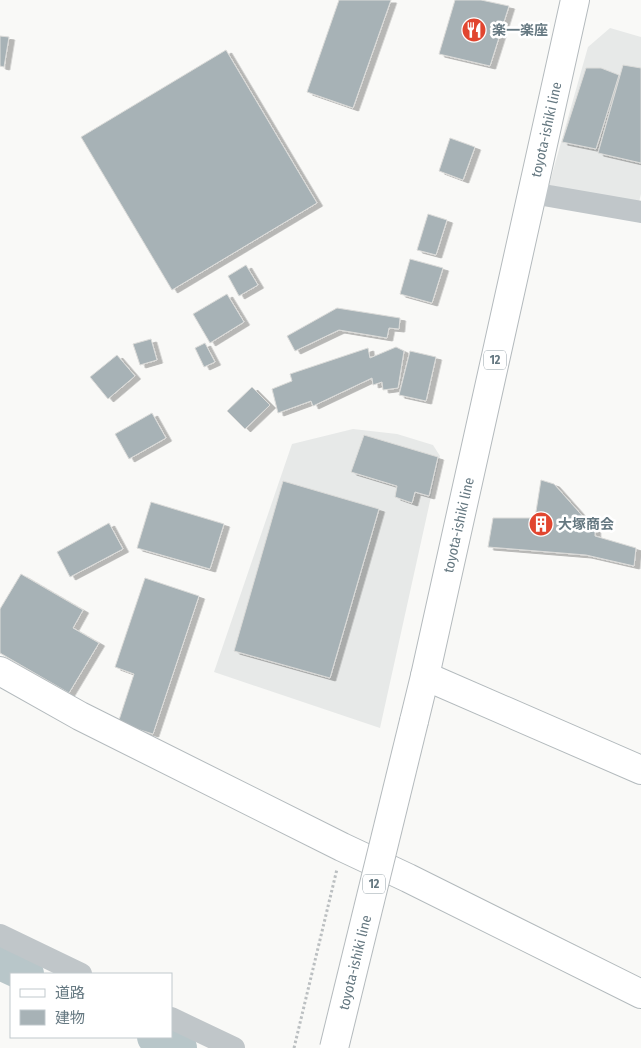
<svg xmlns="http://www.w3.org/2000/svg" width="641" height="1048" font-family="'Fira Sans Condensed','Noto Sans JP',sans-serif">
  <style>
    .built { fill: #e7e9e8 }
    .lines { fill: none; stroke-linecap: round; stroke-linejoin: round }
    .river { stroke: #b8c6c9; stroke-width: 36 }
    .building { fill: #a7b2b6; stroke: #dbdbd9; filter: url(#shadow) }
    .secondary-casing { stroke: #b3babd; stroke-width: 30 }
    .primary-casing { stroke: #b4babd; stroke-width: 30 }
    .path { stroke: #bbbfc1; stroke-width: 3; stroke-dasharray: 2.5 2.5; stroke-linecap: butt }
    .street { stroke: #c0c6c9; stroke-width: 22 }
    .secondary { stroke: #fff; stroke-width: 28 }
    .primary { stroke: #fff; stroke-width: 28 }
    .primary-bridge-casing { stroke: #b4babd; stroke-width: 30; stroke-linecap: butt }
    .primary-bridge { stroke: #fff; stroke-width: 28 }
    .labels { text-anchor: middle; stroke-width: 5; stroke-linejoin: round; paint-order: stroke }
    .shield { fill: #fff; stroke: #93a0a7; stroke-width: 1 }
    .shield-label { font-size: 12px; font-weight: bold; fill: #657881 }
    .poi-label { font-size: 14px; font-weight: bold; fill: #657881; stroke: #fff; text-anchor: start }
    .street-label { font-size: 14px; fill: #657881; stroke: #fff }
  </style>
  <defs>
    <filter id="shadow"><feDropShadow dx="5.5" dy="3" stdDeviation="0" flood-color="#0004"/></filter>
  </defs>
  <rect width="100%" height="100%" fill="#f9f9f7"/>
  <path class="built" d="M610,28L641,37V194L638,206L549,185L588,47Z
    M353,429L397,434L433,445L440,456L380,728L214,672L292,444Z"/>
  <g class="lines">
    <path class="river" d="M0,962L26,974
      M155,1037L179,1048"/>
  </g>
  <path class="building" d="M339,0H391L353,108L307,92Z
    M455,0H481L509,6L490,66L439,54Z
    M0,36L9,37L4,67L0,66Z
    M226,50L317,203L172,290L81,137Z
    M623,65L641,68V163L598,153Z
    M586,68H601L619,75L596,149L562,142Z
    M450,138L475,147L463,180L439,171Z
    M428,214L447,220L436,255L417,250Z
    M410,259L443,268L432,303L400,294Z
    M246,265L258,285L239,296L228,276Z
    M227,294L244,322L210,343L193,314Z
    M337,308L400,318L399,329L389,328L387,338L339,330L295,351L287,336Z
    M151,339L157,360L140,365L133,344Z
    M205,343L215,362L204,367L195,348Z
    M396,347L404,351L398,388L383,390L382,382L373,385L372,378L313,406L311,401L278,413L272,389L292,381L290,374L368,348L370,358Z
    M410,351L436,357L426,401L399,395Z
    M117,355L135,376L108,399L90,377Z
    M252,387L270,405L245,429L227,411Z
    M152,413L166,438L129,459L115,434Z
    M364,435L438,457L429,496L415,492L412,503L395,497L397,486L351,472Z
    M541,480L554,484L595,530V536L636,548L634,566L586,555L488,547L493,518H535Z
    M283,481L379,509L330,678L234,651Z
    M151,502L224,524L210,569L137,548Z
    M109,523L123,549L70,577L57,552Z
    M21,574L83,610L73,628L99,643L69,693L0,653V609Z
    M145,578L199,596L153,734L118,723L134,674L115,667Z"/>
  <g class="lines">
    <defs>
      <path id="secondary" d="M0,671L80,716L342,847L408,878L641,994
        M425,676L641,770"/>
      <g id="primary">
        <path id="s1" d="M414,721L425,676L575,0"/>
      </g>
    </defs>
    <use href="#secondary" class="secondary-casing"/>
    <use href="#primary" class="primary-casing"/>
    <path class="path" d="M294,1048L337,869"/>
    <path class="street" d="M532,193L641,212
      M0,935L81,974
      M171,1018L234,1048"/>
    <use href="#secondary" class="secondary"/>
    <use href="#primary" class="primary"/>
    <defs>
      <g id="primary-bridge">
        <path id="s2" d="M334,1048L414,721"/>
      </g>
    </defs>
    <use href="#primary-bridge" class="primary-bridge-casing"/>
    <use href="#primary-bridge" class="primary-bridge"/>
  </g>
  <defs>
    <symbol id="restaurant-disc" viewBox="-11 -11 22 22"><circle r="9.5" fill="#e14630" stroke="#fff"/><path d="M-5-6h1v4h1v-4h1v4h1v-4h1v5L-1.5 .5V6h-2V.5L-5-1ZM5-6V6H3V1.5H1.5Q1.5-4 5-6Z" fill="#fff"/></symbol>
    <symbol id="building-disc" viewBox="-11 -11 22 22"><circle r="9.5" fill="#e14630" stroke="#fff"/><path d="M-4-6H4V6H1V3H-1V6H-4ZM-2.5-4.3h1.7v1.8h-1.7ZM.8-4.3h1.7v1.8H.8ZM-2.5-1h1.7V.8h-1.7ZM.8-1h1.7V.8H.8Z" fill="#fff"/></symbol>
  </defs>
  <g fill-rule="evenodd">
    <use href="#restaurant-disc" x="460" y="16" width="28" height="28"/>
    <use href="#building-disc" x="527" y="510" width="28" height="28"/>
  </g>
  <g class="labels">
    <g class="shield">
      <rect x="484" y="350.5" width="22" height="19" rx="4"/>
      <rect x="363" y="874.5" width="22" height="19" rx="4"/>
    </g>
    <g class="shield-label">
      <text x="495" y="364">12</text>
      <text x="374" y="888">12</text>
    </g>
    <g class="poi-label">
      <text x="492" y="35">楽一楽座</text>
      <text x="558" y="529">大塚商会</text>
    </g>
    <g class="street-label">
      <text dy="5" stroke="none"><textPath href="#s1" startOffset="606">toyota-ishiki line</textPath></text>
      <text dy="5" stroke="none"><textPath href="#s1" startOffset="201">toyota-ishiki line</textPath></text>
      <text dy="5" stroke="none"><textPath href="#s2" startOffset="88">toyota-ishiki line</textPath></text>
    </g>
  </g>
  <rect x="10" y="973" width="162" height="65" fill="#ffffff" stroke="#c1c9cd"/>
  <rect x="20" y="989" width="25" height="8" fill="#ffffff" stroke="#c1c9cd"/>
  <text x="55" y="998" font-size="15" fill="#657881">道路</text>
  <rect x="20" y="1010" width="25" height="15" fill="#a7b2b6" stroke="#c1c9cd"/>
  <text x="55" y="1023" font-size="15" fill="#657881">建物</text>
</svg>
